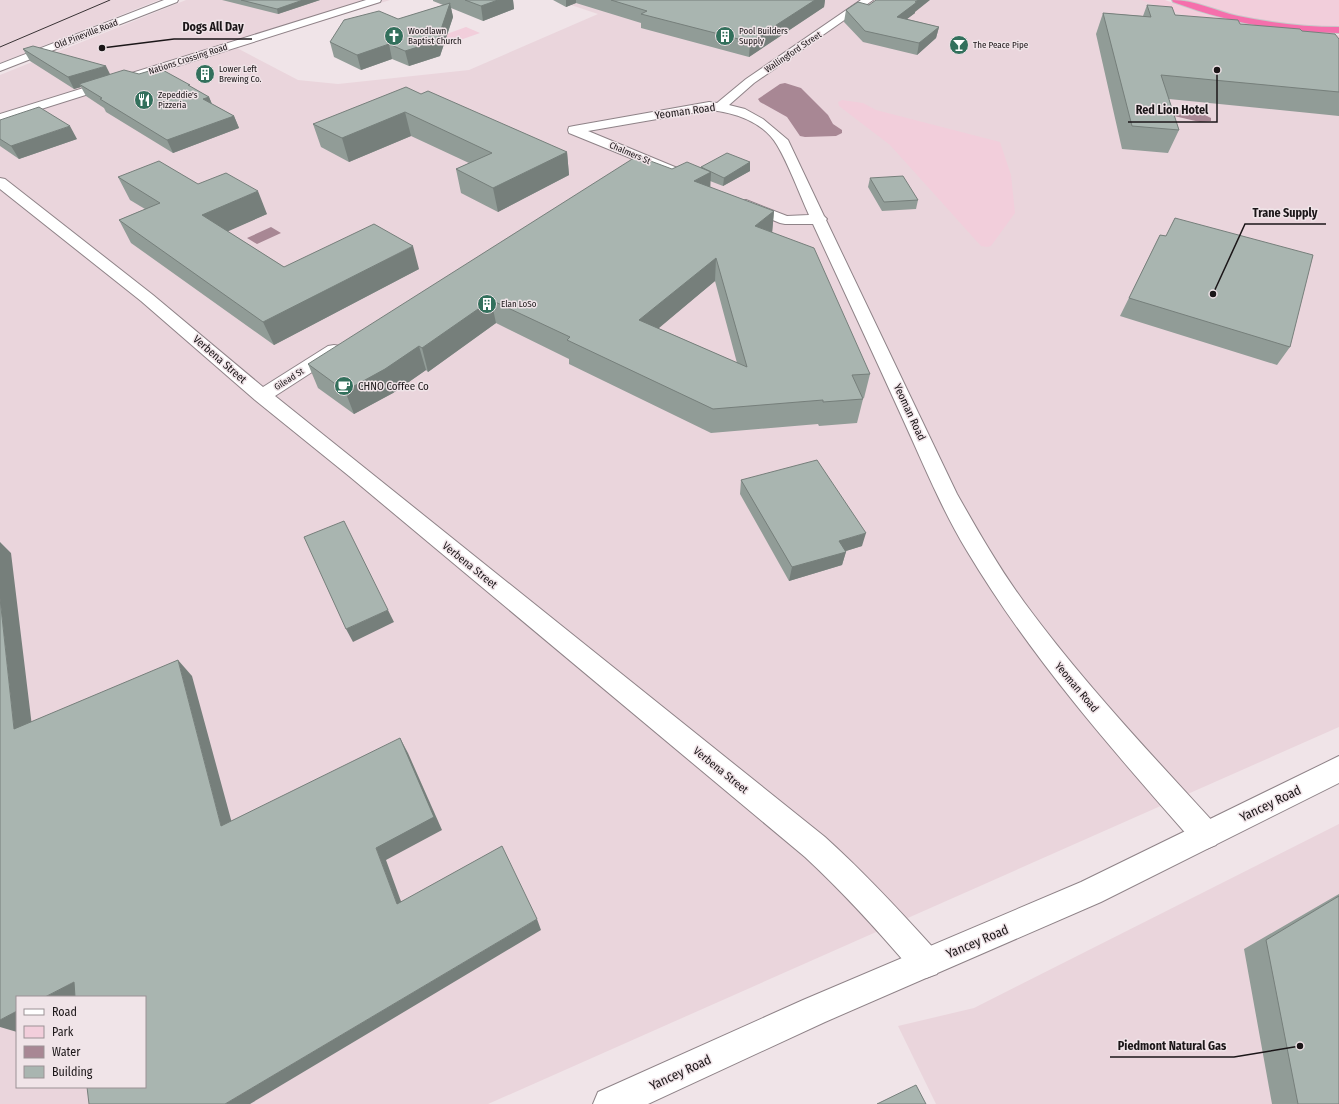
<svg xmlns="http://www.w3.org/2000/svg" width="1339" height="1104" font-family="'Fira Sans Condensed',sans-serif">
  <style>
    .built { fill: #ead5dc; fill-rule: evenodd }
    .green { fill: #f2cedb }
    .water { fill: #a88794 }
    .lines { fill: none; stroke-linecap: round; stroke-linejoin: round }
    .street-casing { stroke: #8f8388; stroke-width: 2 }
    .secondary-casing { stroke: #8f8388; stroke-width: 2 }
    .highway-casing { stroke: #c8c7c8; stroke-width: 2 }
    .street { fill: #fff; fill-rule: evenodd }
    .secondary { fill: #fff; fill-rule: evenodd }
    .highway { fill: #f56fac; fill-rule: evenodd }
    .tram { stroke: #383234; stroke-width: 1 }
    .wall { fill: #919c97; fill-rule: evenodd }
    .shaded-wall { fill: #767f7b }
    .building { fill: #a9b5b0; stroke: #767f7b; fill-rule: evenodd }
    .labels { text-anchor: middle; stroke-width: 3; stroke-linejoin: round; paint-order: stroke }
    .far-poi-label { font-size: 9px; fill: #1b1618; stroke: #f0e4e8; text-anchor: start }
    .far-street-label { font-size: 9px; fill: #1b1618; stroke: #f0e4e8 }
    .street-label { font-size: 11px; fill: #1b1618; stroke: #f0e4e8 }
    .poi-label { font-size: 11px; fill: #1b1618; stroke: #f0e4e8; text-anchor: start }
    .near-street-label { font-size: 13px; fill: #1b1618; stroke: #f0e4e8 }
    .leader { fill: none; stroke: #1b1618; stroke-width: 1.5 }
    .callout-dot { fill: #1b1618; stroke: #f0e4e8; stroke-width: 1.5 }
    .callout-label { font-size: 12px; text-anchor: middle; font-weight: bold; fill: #1b1618; stroke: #f0e4e8; stroke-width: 3; stroke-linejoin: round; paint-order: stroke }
  </style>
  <rect width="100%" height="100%" fill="#f0e4e8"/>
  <path class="built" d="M0,0H159L0,63Z
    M186,0H390L237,48L298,80L338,84L469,70L598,14L556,0H1145L1167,8L1339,46V727L488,1104H0V75ZM17,997H145V1087H17Z
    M1339,824V1104H936L898,1026L974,1008Z"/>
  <path class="green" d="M1141,0H1165L1205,14L1252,26L1339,35V48L1208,23Z
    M1184,0H1339V28C1286,27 1235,17 1184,0Z
    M466,27L480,33L443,46L430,40Z
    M842,100L863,103L876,110L1000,142L1011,175L1015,213L991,246L987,247L981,246L890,145L839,106L838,102Z"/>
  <path class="water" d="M785,83L801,88L828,115L833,124L842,130V133L836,136L805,137L800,136L787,117L760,102L758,99L761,97L780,84Z
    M1192,106L1204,111L1203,114L1211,118V121L1200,122L1174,116L1172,112L1181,110L1185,107Z
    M271,227L281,233L257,244L247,238Z"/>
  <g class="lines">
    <defs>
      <path id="street" d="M366,0H381L380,2L0,122V114Z
        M861,0H873L754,83L729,105L745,109L763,119L788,140L824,216L827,219L826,220L957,494C978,531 999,568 1024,602C1082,681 1150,753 1216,825L1220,835L1216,845L1206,849L1196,845C1114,752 1031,658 967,551C941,508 922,461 901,415C872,351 842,287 813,224H785L780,223L741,207L739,204L741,201L746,200L787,216L809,215C799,193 789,165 777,145C764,122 734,112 709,110L588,131L687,172L689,175L687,178L682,179L569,133L568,130L569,127L574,126L709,102L717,103L746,79Z
        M0,178L5,179L153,295L263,387L328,346L334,345L340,346L343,350L340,354L275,396L825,837C865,873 901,912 937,952L941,963L937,974L926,978L915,974C880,933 845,894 805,857L349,476L255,400L141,301L0,189Z"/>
      <path id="secondary" d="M164,0H178L177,2L0,71V64Z
        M1339,756V783L1101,902L825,1022L648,1104H593L598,1092L803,1000L1081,882Z"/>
      <path id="highway" d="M1172,0C1195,0 1216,11 1238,16C1271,23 1305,27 1339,27V33C1282,33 1227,22 1173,2Z"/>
    </defs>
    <use href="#street" class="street-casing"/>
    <use href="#secondary" class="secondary-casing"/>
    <use href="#highway" class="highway-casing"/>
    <use href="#street" class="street"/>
    <use href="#secondary" class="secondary"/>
    <use href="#highway" class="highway"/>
    <path class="tram" d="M0,47L110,0"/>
  </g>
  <path class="wall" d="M222,0H320L278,14Z
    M433,0H513L514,9L483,21L451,8L453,17L440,56L409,66L392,59L361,70L334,57L330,42L443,5L433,1Z
    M553,0H825L824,7L749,57L641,28V23L576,3L566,7Z
    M869,5L915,12V13L907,19L939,27L936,38L917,55L863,42L844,22L846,10Z
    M1147,5L1175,15L1240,24L1302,31L1339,39V116L1169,99L1179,130L1168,153L1122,149L1096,34L1103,13L1143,16Z
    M23,49L110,75L139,74L191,87L209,97L212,104L234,116L239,128L173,153L106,112L104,108L86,96L81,87L74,89L30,61Z
    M421,94L567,152L569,175L498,212L461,193L456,169L469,163L411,136L349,162L321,147L313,124Z
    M0,120L77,139L19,159L0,146Z
    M750,162V171L723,186L710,181V188L774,211L772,232L870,374L864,398H862L863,399L857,423L819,426L818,424L711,433L569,364V359L496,323L428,372L426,370L393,393L354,414L318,388L308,364L672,169L701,167ZM715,281L737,363L658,328Z
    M118,177L198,184L267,214L227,231L284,267L419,269L274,345L131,243L119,220L145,209L130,200Z
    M870,178L918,200L916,209L882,211L868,187Z
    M1175,218L1290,347L1277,365L1120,316L1160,235L1166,236Z
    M741,480L862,546L846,551L842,565L789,581L740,494Z
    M1339,894V1104H1272L1244,949L1332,898Z"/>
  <path class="shaded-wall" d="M303,0H320L278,14L277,9Z
    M498,0H513L514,9L483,21L481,6Z
    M566,0H576V3L566,7Z
    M815,0H825L824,7L749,57L750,42Z
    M918,0H930L915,12V13L895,28L897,17Z
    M450,3L453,17L440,56L409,66L405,51Z
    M939,27L936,38L917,55L919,43Z
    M389,44L392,59L361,70L357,55Z
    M106,66L112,78L79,84L81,87L74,89L68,77Z
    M209,97L214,109L203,99Z
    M405,112L411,136L349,162L342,138Z
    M234,116L239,128L173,153L167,140Z
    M70,126L77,139L19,159L11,146Z
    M567,152L569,175L498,212L493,188Z
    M750,162V171L723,186L724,178Z
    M711,172L710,194L694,181Z
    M258,191L267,214L213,238L202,215Z
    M774,211L772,234L755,226Z
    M413,246L419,269L274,345L263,322Z
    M716,258L715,281L640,344L639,320Z
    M491,300L496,323L428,372L422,348Z
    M419,346L426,370L393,393L354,414L345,391Z
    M866,533L862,546L836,554L839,541Z
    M0,542L11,553L34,743L14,729L0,598Z
    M846,552L842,565L789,581L792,567Z
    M388,610L394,622L353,642L346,629Z
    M178,660L192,676L236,838L221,826Z
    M400,738L408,753L442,830L386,860L406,915L397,904L376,848Z
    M537,919L541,930L250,1104H225Z
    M74,982L83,997H45Z
    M17,1011V1032L0,1027V1020Z"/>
  <path class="building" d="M241,0H303L277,9Z
    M465,0H498L481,6Z
    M611,0H815L750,42L641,14L647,11Z
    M876,0H918L915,2H917L897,17L939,27L919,43L865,31L846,10L858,2L869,5Z
    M450,3L437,41L405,51L389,44L357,55L330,42L344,20L379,11L398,19Z
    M1147,5L1172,7L1175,15L1238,20L1240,24L1300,29L1302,31L1335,34L1339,39V92L1161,75L1179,130L1132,126L1103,13L1151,17Z
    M33,46L106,66L68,77L23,49Z
    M159,68L190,85H188L209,97L203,99L234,116L167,140L100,99L102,98L79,84L124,70L139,74Z
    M406,87L421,94L428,91L567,152L493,188L456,169L492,153L405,112L342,138L313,124Z
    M39,107L70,126L11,146L0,139V120Z
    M727,153L750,162L724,178L701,167Z
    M637,156L672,169L687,162L711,172L694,181L774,211L755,226L814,248L870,374L852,375L863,399L823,402V400L713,409L567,340L570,337L491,300L422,348L419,346L385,369L345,391L308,364ZM716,258L747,367L639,320Z
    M159,161L198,184L226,173L258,191L202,215L284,267L374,224L413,246L263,322L119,220L160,203L118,177Z
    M903,176L918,200L884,202L870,178Z
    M1175,218L1313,255L1290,347L1129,298L1160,235L1166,236Z
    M817,460L866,533L839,541L846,552L792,567L741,480Z
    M344,521L388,610L346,629L304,537Z
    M0,598L14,729L178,660L221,826L400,738L434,817L376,848L397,904L502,846L537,919L225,1104H89L87,1087H145V997H75L74,982L45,997H17V1011L0,1020Z
    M1339,896V1104H1298L1266,940Z
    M916,1085L926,1104H877Z"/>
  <defs>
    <symbol id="church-disc" viewBox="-11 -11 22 22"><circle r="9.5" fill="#33705c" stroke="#f0e4e8"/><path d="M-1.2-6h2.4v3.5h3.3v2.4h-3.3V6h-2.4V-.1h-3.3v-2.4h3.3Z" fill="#fff"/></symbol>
    <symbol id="building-disc" viewBox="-11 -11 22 22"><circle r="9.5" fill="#33705c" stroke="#f0e4e8"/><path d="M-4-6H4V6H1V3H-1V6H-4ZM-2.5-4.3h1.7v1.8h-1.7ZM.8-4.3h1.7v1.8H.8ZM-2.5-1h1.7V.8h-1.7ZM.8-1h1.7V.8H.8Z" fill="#fff"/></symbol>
    <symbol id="bar-disc" viewBox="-11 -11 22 22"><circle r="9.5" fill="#33705c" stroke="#f0e4e8"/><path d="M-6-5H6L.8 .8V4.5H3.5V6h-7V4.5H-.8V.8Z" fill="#fff"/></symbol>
    <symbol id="restaurant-disc" viewBox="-11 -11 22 22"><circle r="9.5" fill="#33705c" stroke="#f0e4e8"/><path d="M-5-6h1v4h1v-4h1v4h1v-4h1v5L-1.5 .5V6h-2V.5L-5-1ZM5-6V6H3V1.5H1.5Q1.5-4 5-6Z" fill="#fff"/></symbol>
    <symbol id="cafe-disc" viewBox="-11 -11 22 22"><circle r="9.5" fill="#33705c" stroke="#f0e4e8"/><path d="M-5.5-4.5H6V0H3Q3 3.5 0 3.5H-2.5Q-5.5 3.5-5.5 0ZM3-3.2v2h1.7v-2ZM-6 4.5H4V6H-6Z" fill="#fff"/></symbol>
  </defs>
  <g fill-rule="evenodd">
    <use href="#church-disc" x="383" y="25" width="22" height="22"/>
    <use href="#building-disc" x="714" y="25" width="22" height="22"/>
    <use href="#bar-disc" x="948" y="34" width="22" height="22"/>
    <use href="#building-disc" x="194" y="63" width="22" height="22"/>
    <use href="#restaurant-disc" x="133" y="89" width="22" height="22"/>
    <use href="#building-disc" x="476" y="293" width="22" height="22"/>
    <use href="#cafe-disc" x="333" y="375" width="22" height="22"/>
  </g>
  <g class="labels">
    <g class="far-poi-label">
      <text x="408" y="34">Woodlawn<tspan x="408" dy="10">Baptist Church</tspan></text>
      <text x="739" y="34">Pool Builders<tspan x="739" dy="10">Supply</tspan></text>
      <text x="973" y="48">The Peace Pipe</text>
      <text x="219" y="72">Lower Left<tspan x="219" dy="10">Brewing Co.</tspan></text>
      <text x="158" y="98">Zepeddie's<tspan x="158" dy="10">Pizzeria</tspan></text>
      <text x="501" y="307">Elan LoSo</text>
    </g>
    <g class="far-street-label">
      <text transform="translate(86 34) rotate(-21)" y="3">Old Pineville Road</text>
      <text transform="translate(793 52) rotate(-34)" y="3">Wallingford Street</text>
      <text transform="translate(188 59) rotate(-18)" y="3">Nations Crossing Road</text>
      <text transform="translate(630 153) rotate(23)" y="3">Chalmers St</text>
      <text transform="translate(289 379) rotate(-33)" y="3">Gilead St</text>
    </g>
    <g class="street-label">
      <text transform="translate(685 111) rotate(-8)" y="4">Yeoman Road</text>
      <text transform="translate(220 359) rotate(41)" y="4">Verbena Street</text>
      <text transform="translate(910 412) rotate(65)" y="4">Yeoman Road</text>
      <text transform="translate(470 565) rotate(39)" y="4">Verbena Street</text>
      <text transform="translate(1077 687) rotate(50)" y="4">Yeoman Road</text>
      <text transform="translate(721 770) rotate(39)" y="4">Verbena Street</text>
    </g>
    <g class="poi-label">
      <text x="358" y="390">CHNO Coffee Co</text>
    </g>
    <g class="near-street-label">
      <text transform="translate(1270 803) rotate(-26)" y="5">Yancey Road</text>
      <text transform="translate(977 941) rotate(-23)" y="5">Yancey Road</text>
      <text transform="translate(680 1072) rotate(-25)" y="5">Yancey Road</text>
    </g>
  </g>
  <path class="leader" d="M102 48L174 39H252M1217 70L1217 122H1128M1213 294L1245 224H1326M1300 1046L1234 1057H1110"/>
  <g class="callout-dot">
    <circle cx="102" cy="48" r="4"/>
    <circle cx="1217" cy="70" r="4"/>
    <circle cx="1213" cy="294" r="4"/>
    <circle cx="1300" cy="1046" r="4"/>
  </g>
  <g class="callout-label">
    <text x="213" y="31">Dogs All Day</text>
    <text x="1172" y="114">Red Lion Hotel</text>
    <text x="1285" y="217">Trane Supply</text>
    <text x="1172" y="1050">Piedmont Natural Gas</text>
  </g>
  <rect x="16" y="996" width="130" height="92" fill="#f0e4e8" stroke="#9b9295"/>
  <rect x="24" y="1009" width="20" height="6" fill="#ffffff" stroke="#9b9295"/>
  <text x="52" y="1016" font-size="12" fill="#1b1618">Road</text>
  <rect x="24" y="1026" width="20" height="12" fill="#f2cedb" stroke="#9b9295"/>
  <text x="52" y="1036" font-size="12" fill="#1b1618">Park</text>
  <rect x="24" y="1046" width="20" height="12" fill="#a88794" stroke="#9b9295"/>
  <text x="52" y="1056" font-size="12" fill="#1b1618">Water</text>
  <rect x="24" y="1066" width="20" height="12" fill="#a9b5b0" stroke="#9b9295"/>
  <text x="52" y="1076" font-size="12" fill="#1b1618">Building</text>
</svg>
